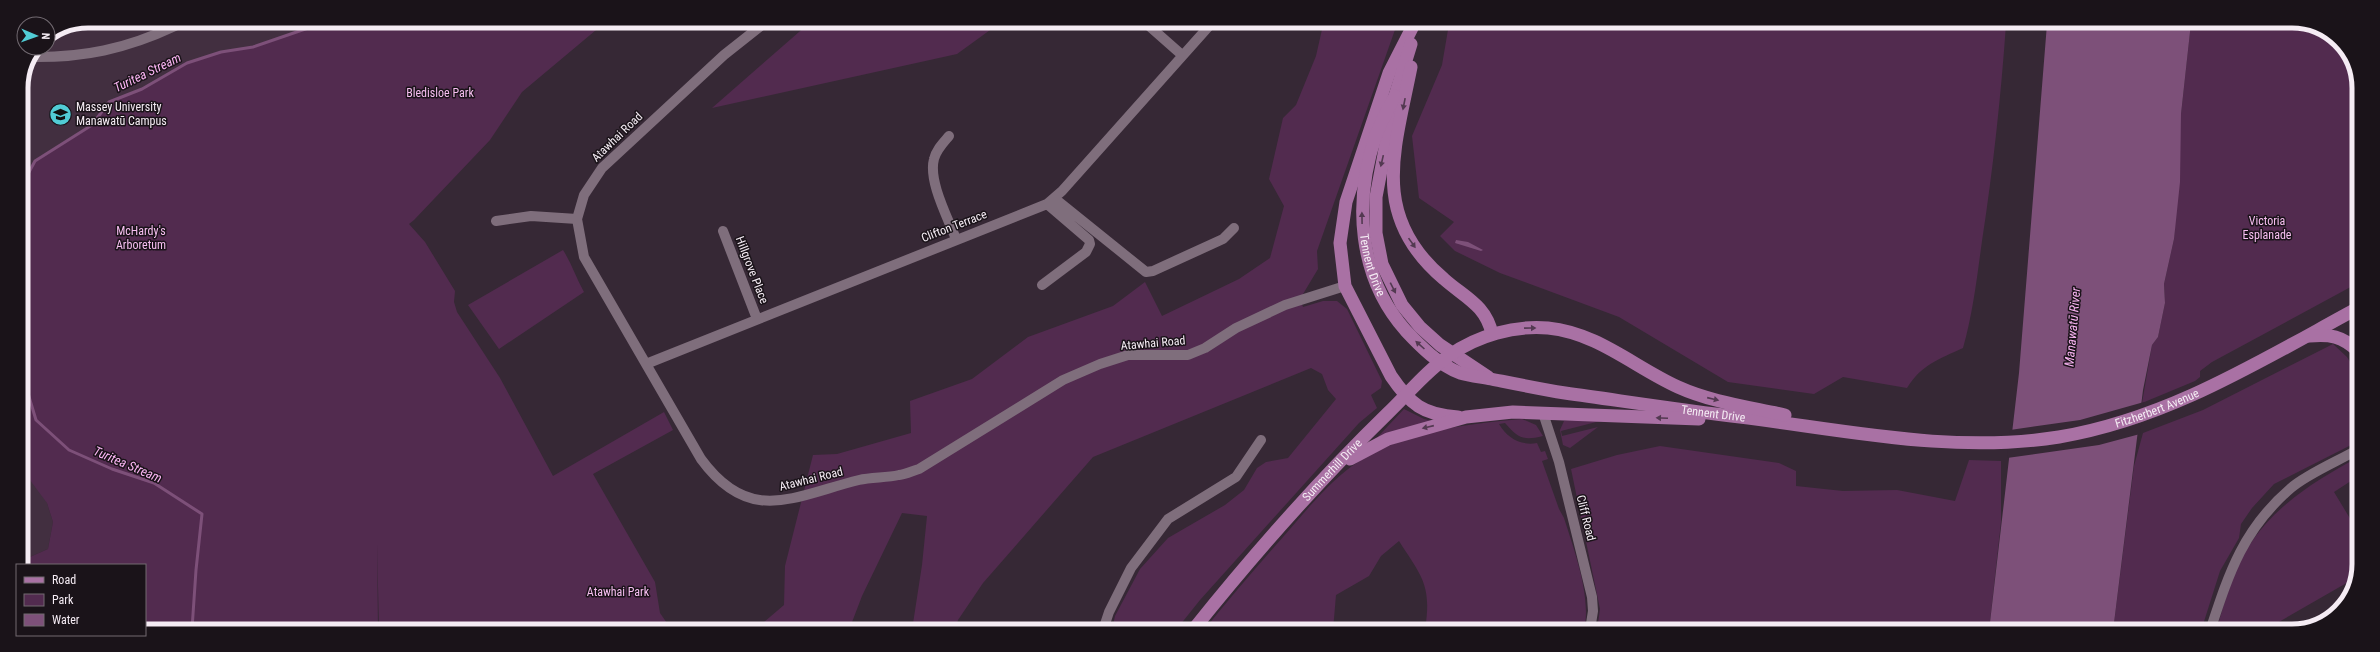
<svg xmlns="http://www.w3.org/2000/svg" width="2380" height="652" font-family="'Roboto Condensed',sans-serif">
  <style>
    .built { fill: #422f40 }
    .green { fill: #522b4f }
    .water { fill: #7d5079 }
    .pier { fill: #362835 }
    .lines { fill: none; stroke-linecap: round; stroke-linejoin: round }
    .stream { stroke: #7d5079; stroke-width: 3 }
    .minor { stroke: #7f6e7c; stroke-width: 10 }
    .major { stroke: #a971a4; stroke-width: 13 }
    .oneway { fill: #533951 }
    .labels { text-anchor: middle; stroke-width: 3; stroke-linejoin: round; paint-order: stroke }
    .park-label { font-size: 12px; fill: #f7bff1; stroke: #1a1319 }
    .poi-label { font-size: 12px; fill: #f5ecf4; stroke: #1a1319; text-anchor: start }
    .street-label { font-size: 12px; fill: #f5ecf4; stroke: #1a1319 }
    .water-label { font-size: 13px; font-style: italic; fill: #fdb7f6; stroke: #1a1319 }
    .rim { fill: none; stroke: #f5ecf4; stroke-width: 5 }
  </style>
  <rect width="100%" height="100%" fill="#362835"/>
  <path class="built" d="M62,26H314L253,47L221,52L109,102L92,125L36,161L21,187V87L26,62L36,48H48V35Z
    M21,370L36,420L47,503L53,522L48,549L21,561Z"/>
  <path class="green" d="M2191,23H2309L2343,44L2359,83L2358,283L2212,362L2200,371V377L2195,381L2142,403L2152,345L2158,337L2165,303L2164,284L2174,239L2181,114Z
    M1397,24L1317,251L1318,269L1300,299L1303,307L1323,301H1337L1347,309L1382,381L1381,388L1371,395L1377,408L1359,423L1200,600L1176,630H1112L1115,616L1140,569L1168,538L1225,505L1244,490L1257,468L1266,462L1288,458L1336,399L1328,390L1322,374L1311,368L1093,457L983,583L958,620L955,630H912L922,565L927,516L902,513L862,596L849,630L756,629L784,605L785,566L813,455L837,454L911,433L910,401L972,379L1028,337L1113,306L1145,282L1162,316L1239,279L1270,258L1284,206L1269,179L1283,118L1296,105L1316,56L1323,25Z
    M1449,24H2006C2001,96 1993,169 1982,241C1977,277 1973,313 1963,348C1939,359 1921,365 1907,388L1843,377L1814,394L1728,382L1619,317L1500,273L1455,251L1440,236L1454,222L1419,198L1412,136L1442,65Z
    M602,25L522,92L490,140L414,220L409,224L425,242L455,291L454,302L457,312L500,378L553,476L664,412L673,430L593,474L655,582L660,613L671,629H379L377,543L378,629H145V565H21V561L48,549L53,522L47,503L21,468V187L35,161L92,125L109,102L142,89L187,63L221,52L253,47L314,26L333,28L344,26Z
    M807,25H997L957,54L712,108Z
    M563,250C572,264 576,278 584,292L499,349L468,305Z
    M2333,344L2347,357L2358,375L2357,442L2274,484L2252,508L2241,524L2239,538L2220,571L2201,631H2113L2134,466L2143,433L2203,410Z
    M1404,409L1424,419L1436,422L1371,444Z
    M1522,419L1536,425L1543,436C1523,441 1518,438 1505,423L1499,424C1507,438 1521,446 1537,443L1541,452L1545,451L1548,459L1542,461L1559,509L1564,518C1574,550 1592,597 1584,630H1425C1432,585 1422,577 1399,541L1381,556L1369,576L1336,595L1333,630H1204C1232,595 1261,562 1290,529C1309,507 1329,483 1352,466C1399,432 1465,424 1522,419Z
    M1604,420L1561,431L1562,436L1598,427L1570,448L1563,445L1560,430L1564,421Z
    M1660,446L1779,463L1796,471V486L1843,491L1897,490L1955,501L1969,460L2001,461V522L1989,631L1597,630L1600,609L1571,469L1617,455Z
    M2357,458V477L2334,492L2357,530V577L2263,631H2216C2222,612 2227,591 2235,573C2257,517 2307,485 2357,458Z"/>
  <path class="water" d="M2191,23L2181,114L2180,182L2174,239L2164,284L2165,303L2158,337L2152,345L2143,390L2113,631H1989L2019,373L2047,24Z
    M1456,240L1468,242L1483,250L1481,251L1455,243Z"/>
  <path class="pier" d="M2144,402L2140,434L2099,445L2007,458L2010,430L2080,420Z"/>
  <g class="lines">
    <path class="stream" d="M327,26L333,28L344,26
      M21,187L35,161L92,125L109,102L142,89L187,63L221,52L253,47L314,26
      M21,370L36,420L69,450L112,469L154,483L202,514L196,570L192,629"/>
    <path class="minor" d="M762,25L724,55L602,168L584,195L577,219L584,257L701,459C750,526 794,496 859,480C872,477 886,478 899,475C906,474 912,471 919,469L1063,380L1100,364L1128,355H1188L1205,348L1236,328L1285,305L1345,286
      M1148,25L1182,55
      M29,57C83,58 126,49 175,26
      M949,136C943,143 936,150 934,159C928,181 948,218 956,239
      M1054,198L1146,272L1153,271L1223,239L1234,228
      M496,221L531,216L577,219
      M723,231L757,319
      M1042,285L1086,252L1090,244L1089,240L1047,204
      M646,364L1047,204L1062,191L1210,25
      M1543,413L1559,462L1592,597L1593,611L1590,630
      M1103,630L1109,612L1131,568L1168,519L1236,477L1261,440
      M2210,631C2229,573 2243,529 2291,488C2307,474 2338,461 2357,450"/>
    <g class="major">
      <path d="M1414,24L1389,73L1346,202L1340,243L1345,286L1391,376C1410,404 1423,415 1458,417"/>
      <path d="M1411,44L1395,96L1376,197V233L1382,264L1402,305L1420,327L1440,345L1488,377"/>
      <path d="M1411,67C1395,149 1369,216 1444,279C1464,297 1486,305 1492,334"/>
      <path id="s1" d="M1395,96C1388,109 1381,122 1376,135C1353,202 1358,277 1406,331C1421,347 1439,365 1460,373C1470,376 1481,377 1491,379C1516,384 1540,389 1565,393C1623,401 1681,410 1740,417C1845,430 1953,454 2059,437C2168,419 2262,360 2358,308"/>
      <path d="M2309,336C2330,334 2342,336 2358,351"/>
      <path d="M2358,347L2356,339L2358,324"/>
      <path d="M1350,459L1388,439L1466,417L1513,412L1699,419"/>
      <path id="s2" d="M1193,630C1254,554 1318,481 1388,413C1408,394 1427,370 1450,355C1477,336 1514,325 1548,328C1598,333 1634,367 1678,387C1711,402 1749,407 1785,415"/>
    </g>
  </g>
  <defs><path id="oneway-solid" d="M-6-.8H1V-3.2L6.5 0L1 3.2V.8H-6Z"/></defs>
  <g class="oneway">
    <use href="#oneway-solid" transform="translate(1404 104) rotate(101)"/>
    <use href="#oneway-solid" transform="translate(1382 161) rotate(103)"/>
    <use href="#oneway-solid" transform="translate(1362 218) rotate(-91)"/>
    <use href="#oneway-solid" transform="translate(1412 243) rotate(55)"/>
    <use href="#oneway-solid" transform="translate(1393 288) rotate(63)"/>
    <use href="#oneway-solid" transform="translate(1530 328) rotate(-1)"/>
    <use href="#oneway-solid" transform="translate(1420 345) rotate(-138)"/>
    <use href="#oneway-solid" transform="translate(1713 399) rotate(13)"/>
    <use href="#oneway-solid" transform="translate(1662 418) rotate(-178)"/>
    <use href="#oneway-solid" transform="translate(1428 427) rotate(167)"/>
  </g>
  <defs>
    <symbol id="university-disc" viewBox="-11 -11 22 22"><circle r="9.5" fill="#51ccd5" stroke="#1a1319"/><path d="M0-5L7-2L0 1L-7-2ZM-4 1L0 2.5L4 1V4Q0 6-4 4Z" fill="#111"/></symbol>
  </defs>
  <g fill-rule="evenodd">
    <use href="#university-disc" x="48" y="102" width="25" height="25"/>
  </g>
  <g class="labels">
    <g class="park-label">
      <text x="440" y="97">Bledisloe Park</text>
      <text x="2267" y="225">Victoria<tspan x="2267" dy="14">Esplanade</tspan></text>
      <text x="141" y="235">McHardy's<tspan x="141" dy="14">Arboretum</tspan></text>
      <text x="618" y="596">Atawhai Park</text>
    </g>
    <g class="poi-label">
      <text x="76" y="111">Massey University<tspan x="76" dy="14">Manawatū Campus</tspan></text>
    </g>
    <g class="street-label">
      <text transform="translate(617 137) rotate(-44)" y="4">Atawhai Road</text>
      <text transform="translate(954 226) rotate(-21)" y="4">Clifton Terrace</text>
      <text dy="4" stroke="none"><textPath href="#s1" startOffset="176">Tennent Drive</textPath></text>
      <text transform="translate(752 270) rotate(69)" y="4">Hillgrove Place</text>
      <text transform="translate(1153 343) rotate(-5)" y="4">Atawhai Road</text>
      <text dy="4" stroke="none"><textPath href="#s1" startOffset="1027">Fitzherbert Avenue</textPath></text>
      <text dy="4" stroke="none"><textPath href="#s1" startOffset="577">Tennent Drive</textPath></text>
      <text dy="4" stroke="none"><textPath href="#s2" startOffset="212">Summerhill Drive</textPath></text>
      <text transform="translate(811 479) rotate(-14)" y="4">Atawhai Road</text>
      <text transform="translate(1586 518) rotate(76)" y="4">Cliff Road</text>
    </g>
    <g class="water-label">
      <text transform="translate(147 72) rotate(-26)" y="5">Turitea Stream</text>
      <text transform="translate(2072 327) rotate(-85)" y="5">Manawatū River</text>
      <text transform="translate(128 464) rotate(23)" y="5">Turitea Stream</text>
    </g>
  </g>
  <path d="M0 0H2380V652H0ZM88 28H2292A60 60 0 0 1 2352 88V564A60 60 0 0 1 2292 624H88A60 60 0 0 1 28 564V88A60 60 0 0 1 88 28Z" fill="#1a1319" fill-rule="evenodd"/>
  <path class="rim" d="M88 28H2292A60 60 0 0 1 2352 88V564A60 60 0 0 1 2292 624H88A60 60 0 0 1 28 564V88A60 60 0 0 1 88 28Z"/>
  <rect x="16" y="564" width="130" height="72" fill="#1a1319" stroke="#726a71"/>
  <rect x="24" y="577" width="20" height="6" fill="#a971a4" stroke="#726a71"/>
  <text x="52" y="584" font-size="12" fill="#f5ecf4">Road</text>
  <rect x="24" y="594" width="20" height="12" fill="#522b4f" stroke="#726a71"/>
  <text x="52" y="604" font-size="12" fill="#f5ecf4">Park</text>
  <rect x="24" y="614" width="20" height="12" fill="#7d5079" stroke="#726a71"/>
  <text x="52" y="624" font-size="12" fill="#f5ecf4">Water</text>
  <g transform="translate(36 36) rotate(92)"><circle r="19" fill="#1a1319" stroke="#726a71"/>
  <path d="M0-3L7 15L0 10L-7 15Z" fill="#51ccd5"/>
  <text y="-6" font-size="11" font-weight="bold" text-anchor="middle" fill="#f5ecf4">N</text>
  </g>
</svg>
